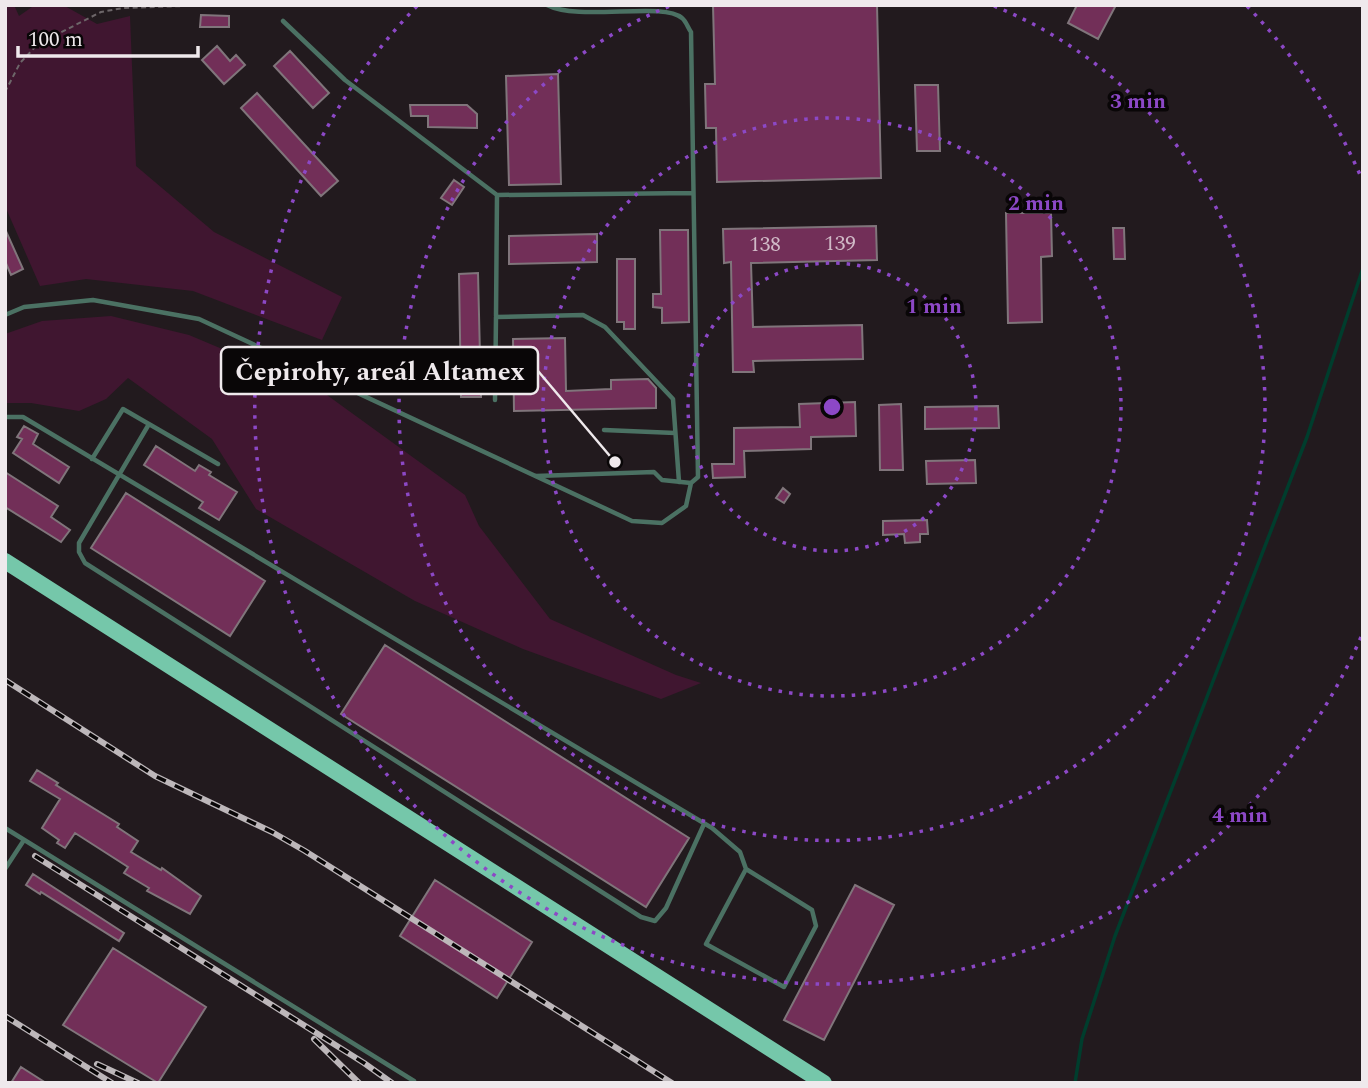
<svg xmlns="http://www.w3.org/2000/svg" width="1368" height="1088" font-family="Spectral,serif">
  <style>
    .green { fill: #401630 }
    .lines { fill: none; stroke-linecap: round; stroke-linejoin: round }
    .stream { stroke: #003d2d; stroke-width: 3.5 }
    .building { fill: #722f58; stroke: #80757b; stroke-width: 2 }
    .path { stroke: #6d6669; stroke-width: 2; stroke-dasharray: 5 3.5; stroke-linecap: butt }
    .lane { stroke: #4b7163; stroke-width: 4.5 }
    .primary { stroke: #75c7aa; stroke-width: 16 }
    .rail-casing { stroke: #bdb7ba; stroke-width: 6 }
    .rail { stroke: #090607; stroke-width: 3.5; stroke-dasharray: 10; stroke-linecap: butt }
    .ring { fill: none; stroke: #8c48c6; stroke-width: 3.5; stroke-dasharray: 3.5 7 }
    .labels { text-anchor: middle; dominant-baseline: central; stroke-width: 7; stroke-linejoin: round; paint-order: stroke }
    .number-label { font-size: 21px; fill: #d0bac7 }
    .centre { fill: #8c48c6; stroke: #090607; stroke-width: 3.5 }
    .ring-label { font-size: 21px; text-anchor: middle; font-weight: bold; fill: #8c48c6; stroke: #090607; stroke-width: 7; stroke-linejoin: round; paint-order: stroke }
    .leader { fill: none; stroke: #efe9ec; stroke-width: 2.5 }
    .callout-dot { fill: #efe9ec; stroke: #090607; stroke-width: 2.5 }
    .callout { fill: #090607; stroke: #efe9ec; stroke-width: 2.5 }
    .callout-label { font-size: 26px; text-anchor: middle; font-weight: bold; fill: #efe9ec }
  </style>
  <rect width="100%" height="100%" fill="#221a1e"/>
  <path class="green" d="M5,5H14L19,16L35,5H63L97,24L130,16L136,166L214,232L342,297L322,340L193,291L86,279L40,286L5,206Z
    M111,316L189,335L320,390L465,495L479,526L550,619L676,675L701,683L661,699L523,649L415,601L256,509L212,439L128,378L106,399L79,411L31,403H5V334L42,321Z"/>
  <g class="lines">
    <path class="stream" d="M1075,1083L1082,1039L1115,936L1307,437L1363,268"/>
  </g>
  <path class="building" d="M713,5H877L881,178L717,182L716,128H706L705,84H715Z
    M1077,5H1116L1098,39L1068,23Z
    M201,15L229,16V27H200Z
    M217,46L230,61L236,55L245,65L224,84L202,60Z
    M290,51L329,93L313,108L274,66Z
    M558,74L561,184L509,185L506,76Z
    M915,85H938L940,151H917Z
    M257,93L338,181L321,196L241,108Z
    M410,105H467L477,114V128L428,127V116H411Z
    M454,180L464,187L452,205L441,198Z
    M1006,213H1051L1052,256L1041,257L1042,322L1008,323Z
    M876,226L877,260L751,263L753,327L862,325L863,359L753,361L754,372H733L731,262L724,263L723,229Z
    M1113,228H1124L1125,259H1114Z
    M5,229L23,269L11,275L5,261Z
    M660,230H688L689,322L662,323V308L653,307V294H661Z
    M597,234V262L509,264V236Z
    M617,259H635V329H624V322H617Z
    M478,273L481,397H461L459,274Z
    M565,338L566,391L611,389V380L648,379L656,388V408L514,411L513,339Z
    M855,402L856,436L811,437V449L744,451L745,477L713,478L712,464H734V428L800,427L799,404Z
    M901,404L903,470H880L879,405Z
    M998,406L999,428L925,429V407Z
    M24,426L38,434L33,444L69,467L59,483L13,453L22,439L17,437Z
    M156,446L195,471L199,465L211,472L209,475L237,492L219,520L199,508L203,502L144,465Z
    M975,460L976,483L927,484L926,461Z
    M5,472L58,506L51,517L70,530L61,542L5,507Z
    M783,488L790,494L784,503L776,498Z
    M126,493L265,581L230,636L91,548Z
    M927,520L928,534H920V542L905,543L904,534L883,535V521Z
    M385,645L689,838L646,907L341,714Z
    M37,770L58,783L56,785L119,824L117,827L138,841L131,852L161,870L162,868L201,896L190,914L147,891L149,888L124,873L128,867L75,833L65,848L57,843L59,840L42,828L60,799L30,781Z
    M33,874L124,933L119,941L41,892L40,894L26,885Z
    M435,880L532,942L497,998L400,936Z
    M855,885L894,905L824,1040L784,1020Z
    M113,948L206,1007L158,1083L63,1025Z
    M21,1067L46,1083H11Z"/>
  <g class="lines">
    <path class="path" d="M5,92L20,63L38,44L101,12L123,8L216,5"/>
    <path class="lane" d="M547,5C579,22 663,1 682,18C686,21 688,28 691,32L698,477L691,483
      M283,21L345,80L497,195L693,193
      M5,315L24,307L93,300L199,319L632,521L662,523L686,506L691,483L662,480L654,472L536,476
      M496,316L497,195
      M495,400L496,317L583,315L605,327L673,399L679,482
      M5,417H23L712,828L740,852L746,869L812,910L816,926L784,987L706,944L746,869
      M149,424L79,543V552L85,563L641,917L655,921L666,908L704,824
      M604,430L675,433
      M92,459L123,409L218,464
      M5,828L414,1081
      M5,869L24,840"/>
    <path class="primary" d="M5,561L824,1083"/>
    <g class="rail-casing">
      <path id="rail" d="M5,680L155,776L272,832L305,851L672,1083
        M35,856L364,1063L392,1083
        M5,1016L112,1083
        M314,1039L359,1083
        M97,1064L138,1083"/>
    </g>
    <use href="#rail" class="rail"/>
  </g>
  <g class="ring">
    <circle cx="832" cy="407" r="144"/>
    <circle cx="832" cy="407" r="289"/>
    <path d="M994 6A433 433 0 1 1 670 6"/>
    <path d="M1361 637A577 577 0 1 1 417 6M1247 6A577 577 0 0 1 1361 177"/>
  </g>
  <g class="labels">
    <g class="number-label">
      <text x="840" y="244">139</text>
      <text x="765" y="245">138</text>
    </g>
  </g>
  <circle cx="832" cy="407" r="10" class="centre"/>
  <g class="ring-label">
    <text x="1138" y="108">3 min</text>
    <text x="1036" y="210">2 min</text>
    <text x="934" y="313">1 min</text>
    <text x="1240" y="822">4 min</text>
  </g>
  <path class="leader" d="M615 462L538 371"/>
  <circle class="callout-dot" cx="615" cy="462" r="7"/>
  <rect class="callout" x="221" y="347" width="317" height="47" rx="7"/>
  <g class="callout-label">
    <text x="380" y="380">Čepirohy, areál Altamex</text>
  </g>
  <rect width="1368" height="1088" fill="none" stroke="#efe9ec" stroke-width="14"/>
  <path d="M18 46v10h180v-10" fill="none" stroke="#efe9ec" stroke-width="3.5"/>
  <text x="28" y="46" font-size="21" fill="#efe9ec" stroke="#090607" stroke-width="5" paint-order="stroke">100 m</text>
</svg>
